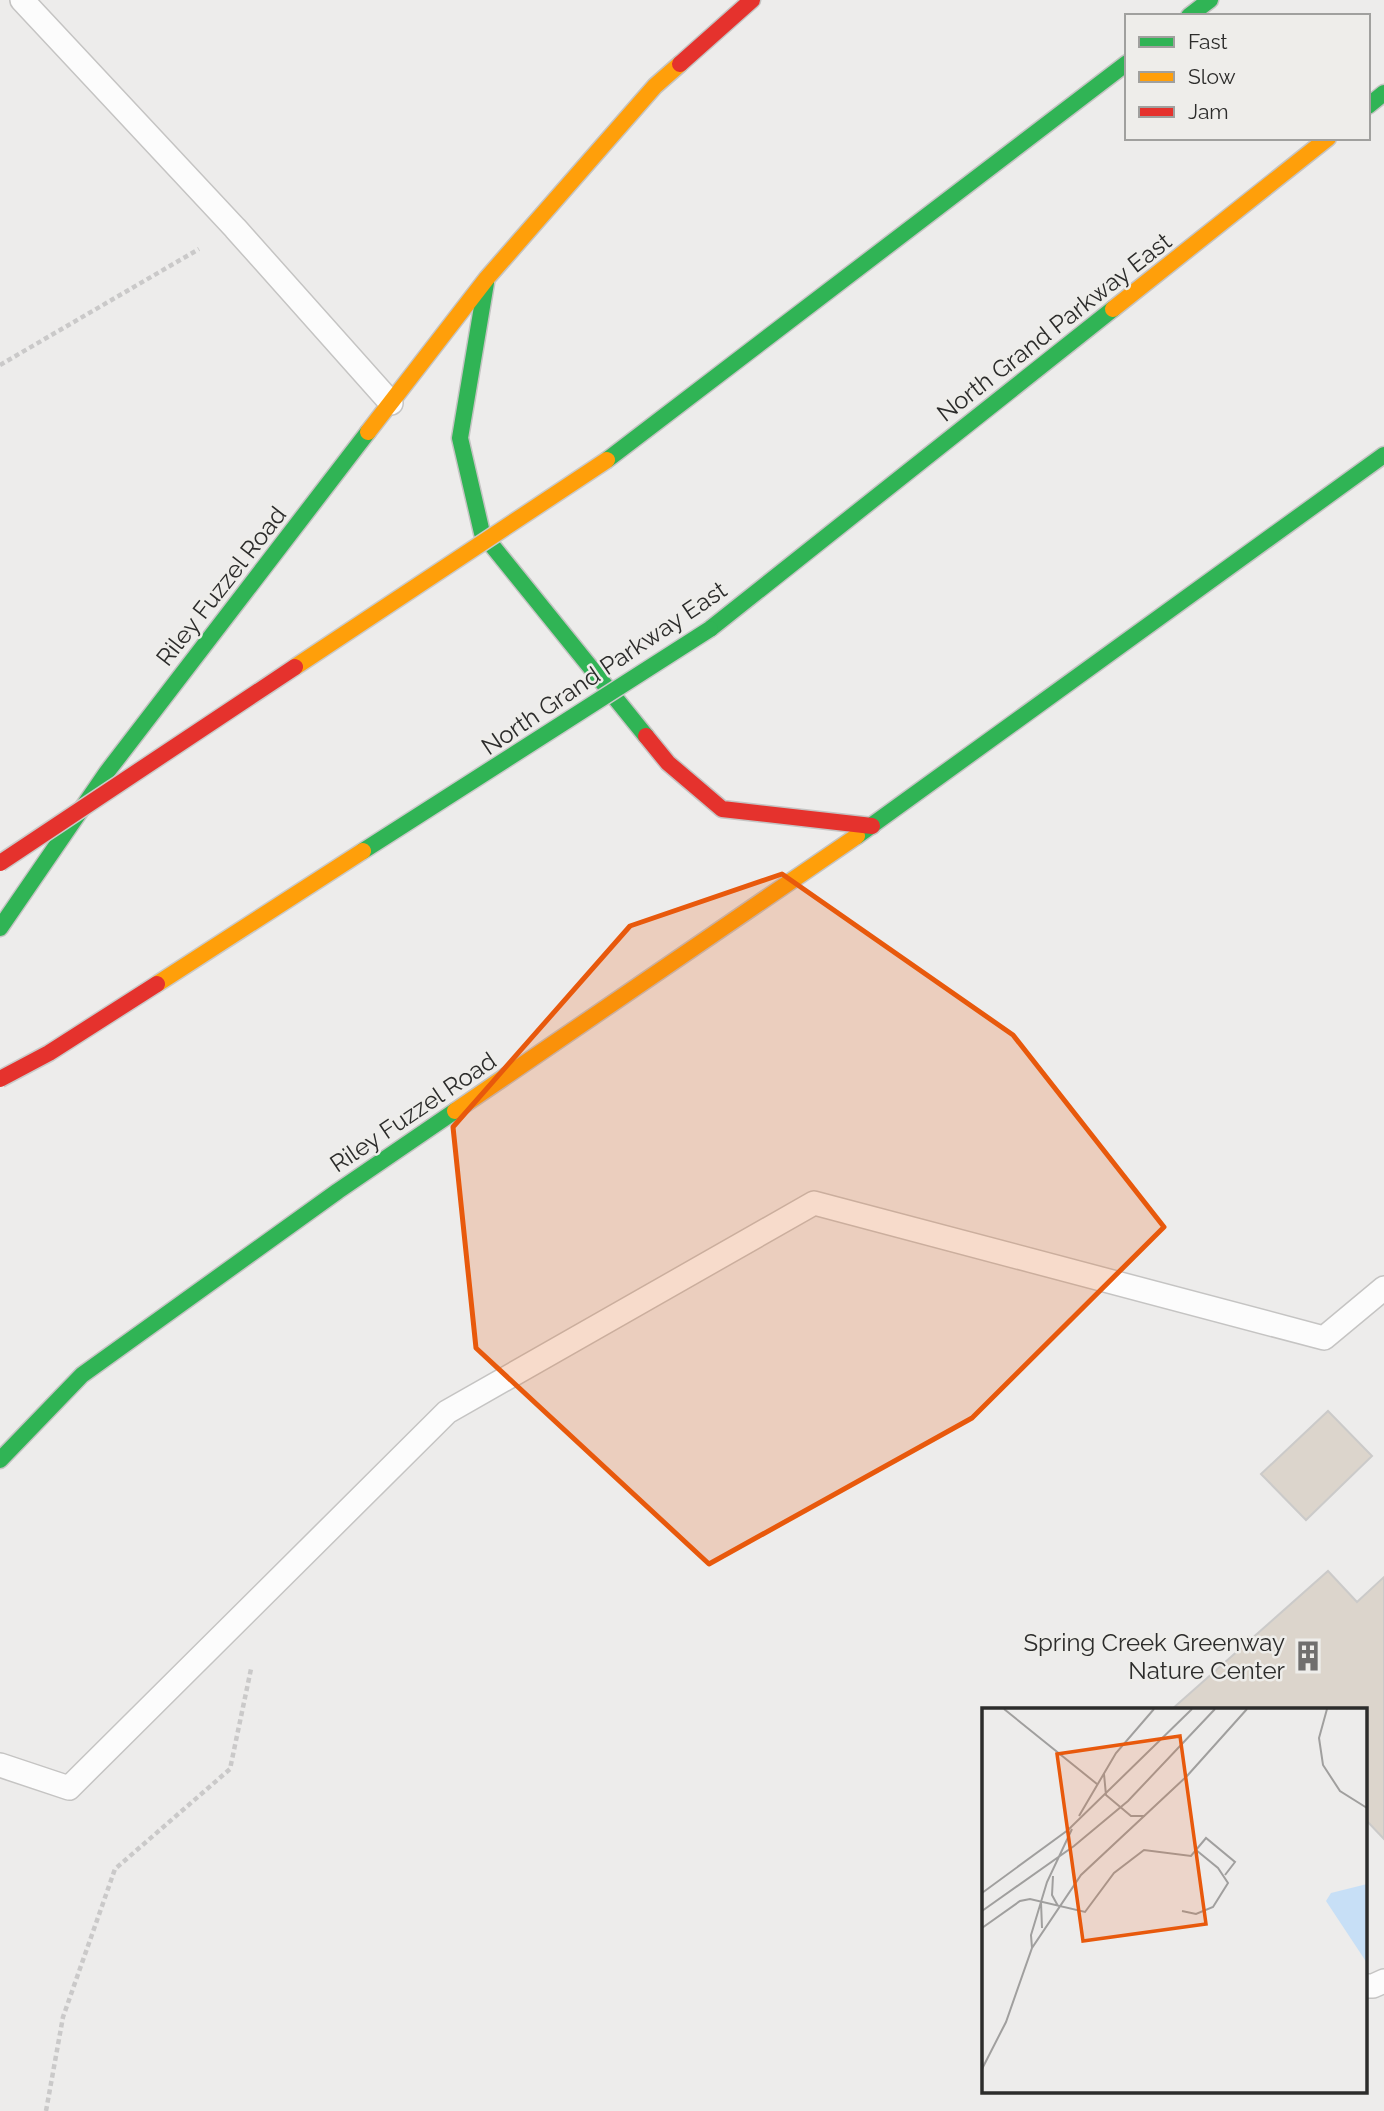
<svg xmlns="http://www.w3.org/2000/svg" width="1384" height="2111" font-family="Raleway,sans-serif">
  <style>
    .building { fill: #dcd5cc; stroke: #cbcac9; stroke-width: 2 }
    .lines { fill: none; stroke-linecap: round; stroke-linejoin: round }
    .lane-casing { stroke: #c5c4c3; stroke-width: 26 }
    .fast-casing { stroke: #c5c4c3; stroke-width: 19 }
    .slow-casing { stroke: #c5c4c3; stroke-width: 19 }
    .jam-casing { stroke: #c5c4c3; stroke-width: 19 }
    .path { stroke: #cac9c9; stroke-width: 4.5; stroke-dasharray: 5 3.5; stroke-linecap: butt }
    .lane { stroke: #fcfcfc; stroke-width: 23 }
    .fast { stroke: #30b455; stroke-width: 16 }
    .slow { stroke: #ff9f0a; stroke-width: 16 }
    .jam { stroke: #e5322d; stroke-width: 16 }
    .fast-bridge-casing { stroke: #cacac9; stroke-width: 19; stroke-linecap: butt }
    .slow-bridge-casing { stroke: #cacac9; stroke-width: 19; stroke-linecap: butt }
    .jam-bridge-casing { stroke: #cacac9; stroke-width: 19; stroke-linecap: butt }
    .fast-bridge { stroke: #30b455; stroke-width: 16 }
    .slow-bridge { stroke: #ff9f0a; stroke-width: 16 }
    .jam-bridge { stroke: #e5322d; stroke-width: 16 }
    .marked { fill: #e8590c; fill-opacity: 0.2; stroke: #e8590c; stroke-width: 5; stroke-linejoin: round }
    .labels { text-anchor: middle; dominant-baseline: central; stroke-width: 5; stroke-linejoin: round; paint-order: stroke }
    .street-label { font-size: 24px; fill: #2c2c2b; stroke: #eeedea }
    .poi-label { font-size: 24px; fill: #2c2c2b; stroke: #eeedea; text-anchor: end }
    .inset-road { fill: none; stroke: #a09f9e; stroke-width: 2 }
    .view { fill: #e8590c; fill-opacity: 0.15; stroke: #e8590c; stroke-width: 3.5 }
    .inset-edge { fill: none; stroke: #2c2c2b; stroke-width: 3.5 }
  </style>
  <rect width="100%" height="100%" fill="#edeceb"/>
  <path class="building" d="M1328,1411L1372,1456L1306,1520L1261,1474Z
    M1328,1571L1357,1602L1384,1577V1839L1365,1819V1710H1171Z"/>
  <g class="lines">
    <g class="lane-casing">
      <path id="lane" d="M22,0L235,228L391,403
        M0,1765L69,1788L447,1412L814,1203L1324,1338L1384,1288
        M1365,1986H1373L1384,1981"/>
    </g>
    <g class="fast-casing">
      <path id="fast" d="M1189,16L1210,0
        M1368,106L1384,93
        M486,283L460,438L482,533L646,736
        M607,460L1127,63
        M710,629L1113,309
        M857,836L1384,455
        M0,928L107,772L368,432
        M0,1460L82,1375L338,1191L455,1111"/>
    </g>
    <g class="slow-casing">
      <path id="slow" d="M1113,309L1328,138
        M368,432L487,278L655,86L680,64
        M455,1111L857,836"/>
    </g>
    <g class="jam-casing">
      <path id="jam" d="M680,64L752,0
        M646,736L668,763L722,809L872,826"/>
    </g>
    <path class="path" d="M0,365L199,249
      M46,2111L63,2017L115,1869L230,1769L251,1669"/>
    <use href="#lane" class="lane"/>
    <use href="#fast" class="fast"/>
    <use href="#slow" class="slow"/>
    <use href="#jam" class="jam"/>
    <g class="fast-bridge-casing">
      <path id="fast-bridge" d="M363,851L710,629"/>
    </g>
    <g class="slow-bridge-casing">
      <path id="slow-bridge" d="M295,667L607,460
        M157,984L363,851"/>
    </g>
    <g class="jam-bridge-casing">
      <path id="jam-bridge" d="M0,863L295,667
        M0,1079L49,1053L157,984"/>
    </g>
    <use href="#fast-bridge" class="fast-bridge"/>
    <use href="#slow-bridge" class="slow-bridge"/>
    <use href="#jam-bridge" class="jam-bridge"/>
  </g>
  <path class="marked" d="M782,874L1013,1035L1164,1227L972,1418L709,1564L476,1348L453,1127L630,926Z"/>
  <defs>
    <g id="building-bare" transform="scale(2.415)"><path d="M-4-6H4V6H1V3H-1V6H-4ZM-2.5-4.3h1.7v1.8h-1.7ZM.8-4.3h1.7v1.8H.8ZM-2.5-1h1.7V.8h-1.7ZM.8-1h1.7V.8H.8Z" fill="#706f6e" stroke="#eeedea" stroke-width="2.5" paint-order="stroke"/></g>
  </defs>
  <g fill-rule="evenodd">
    <use href="#building-bare" x="1308" y="1656"/>
  </g>
  <g class="labels">
    <g class="street-label">
      <text transform="translate(1054 327) rotate(-38)">North Grand Parkway East</text>
      <text transform="translate(221 586) rotate(-52)">Riley Fuzzel Road</text>
      <text transform="translate(604 668) rotate(-34)">North Grand Parkway East</text>
      <text transform="translate(413 1112) rotate(-34)">Riley Fuzzel Road</text>
    </g>
    <g class="poi-label">
      <text x="1285" y="1642">Spring Creek Greenway<tspan x="1285" dy="28">Nature Center</tspan></text>
    </g>
  </g>
  <g transform="translate(982 1708)">
    <rect width="385" height="385" fill="#edeceb"/>
    <path d="M385,176V255L344,193L349,185Z" fill="#c7dff6"/>
    <path class="inset-road" d="M22,1L115,76M345,1L337,30L341,57L358,83L385,100M122,66L124,87L149,108H163M97,108L134,45L172,1M71,168L70,187L76,198M0,185L86,122L210,1M59,194L60,220M0,203L92,138L146,93L233,1M200,203L214,206L231,199L246,175L236,160L214,142M0,220L38,193L48,191L103,204L132,165L162,142L209,148L224,130L253,154L243,167M50,240L49,227L65,174L90,121M0,361L24,314L50,240L99,167L205,68L265,1"/>
    <path class="view" d="M198,28L224,216L101,233L75,46Z"/>
    <rect width="385" height="385" class="inset-edge"/>
  </g>
  <rect x="1125" y="14" width="245" height="126" fill="#eeedea" stroke="#a0a09e" stroke-width="2"/>
  <rect x="1139" y="37" width="35" height="10" fill="#30b455" stroke="#a0a09e" stroke-width="2"/>
  <text x="1188" y="49" font-size="21" fill="#2c2c2b">Fast</text>
  <rect x="1139" y="72" width="35" height="10" fill="#ff9f0a" stroke="#a0a09e" stroke-width="2"/>
  <text x="1188" y="84" font-size="21" fill="#2c2c2b">Slow</text>
  <rect x="1139" y="107" width="35" height="10" fill="#e5322d" stroke="#a0a09e" stroke-width="2"/>
  <text x="1188" y="119" font-size="21" fill="#2c2c2b">Jam</text>
</svg>
